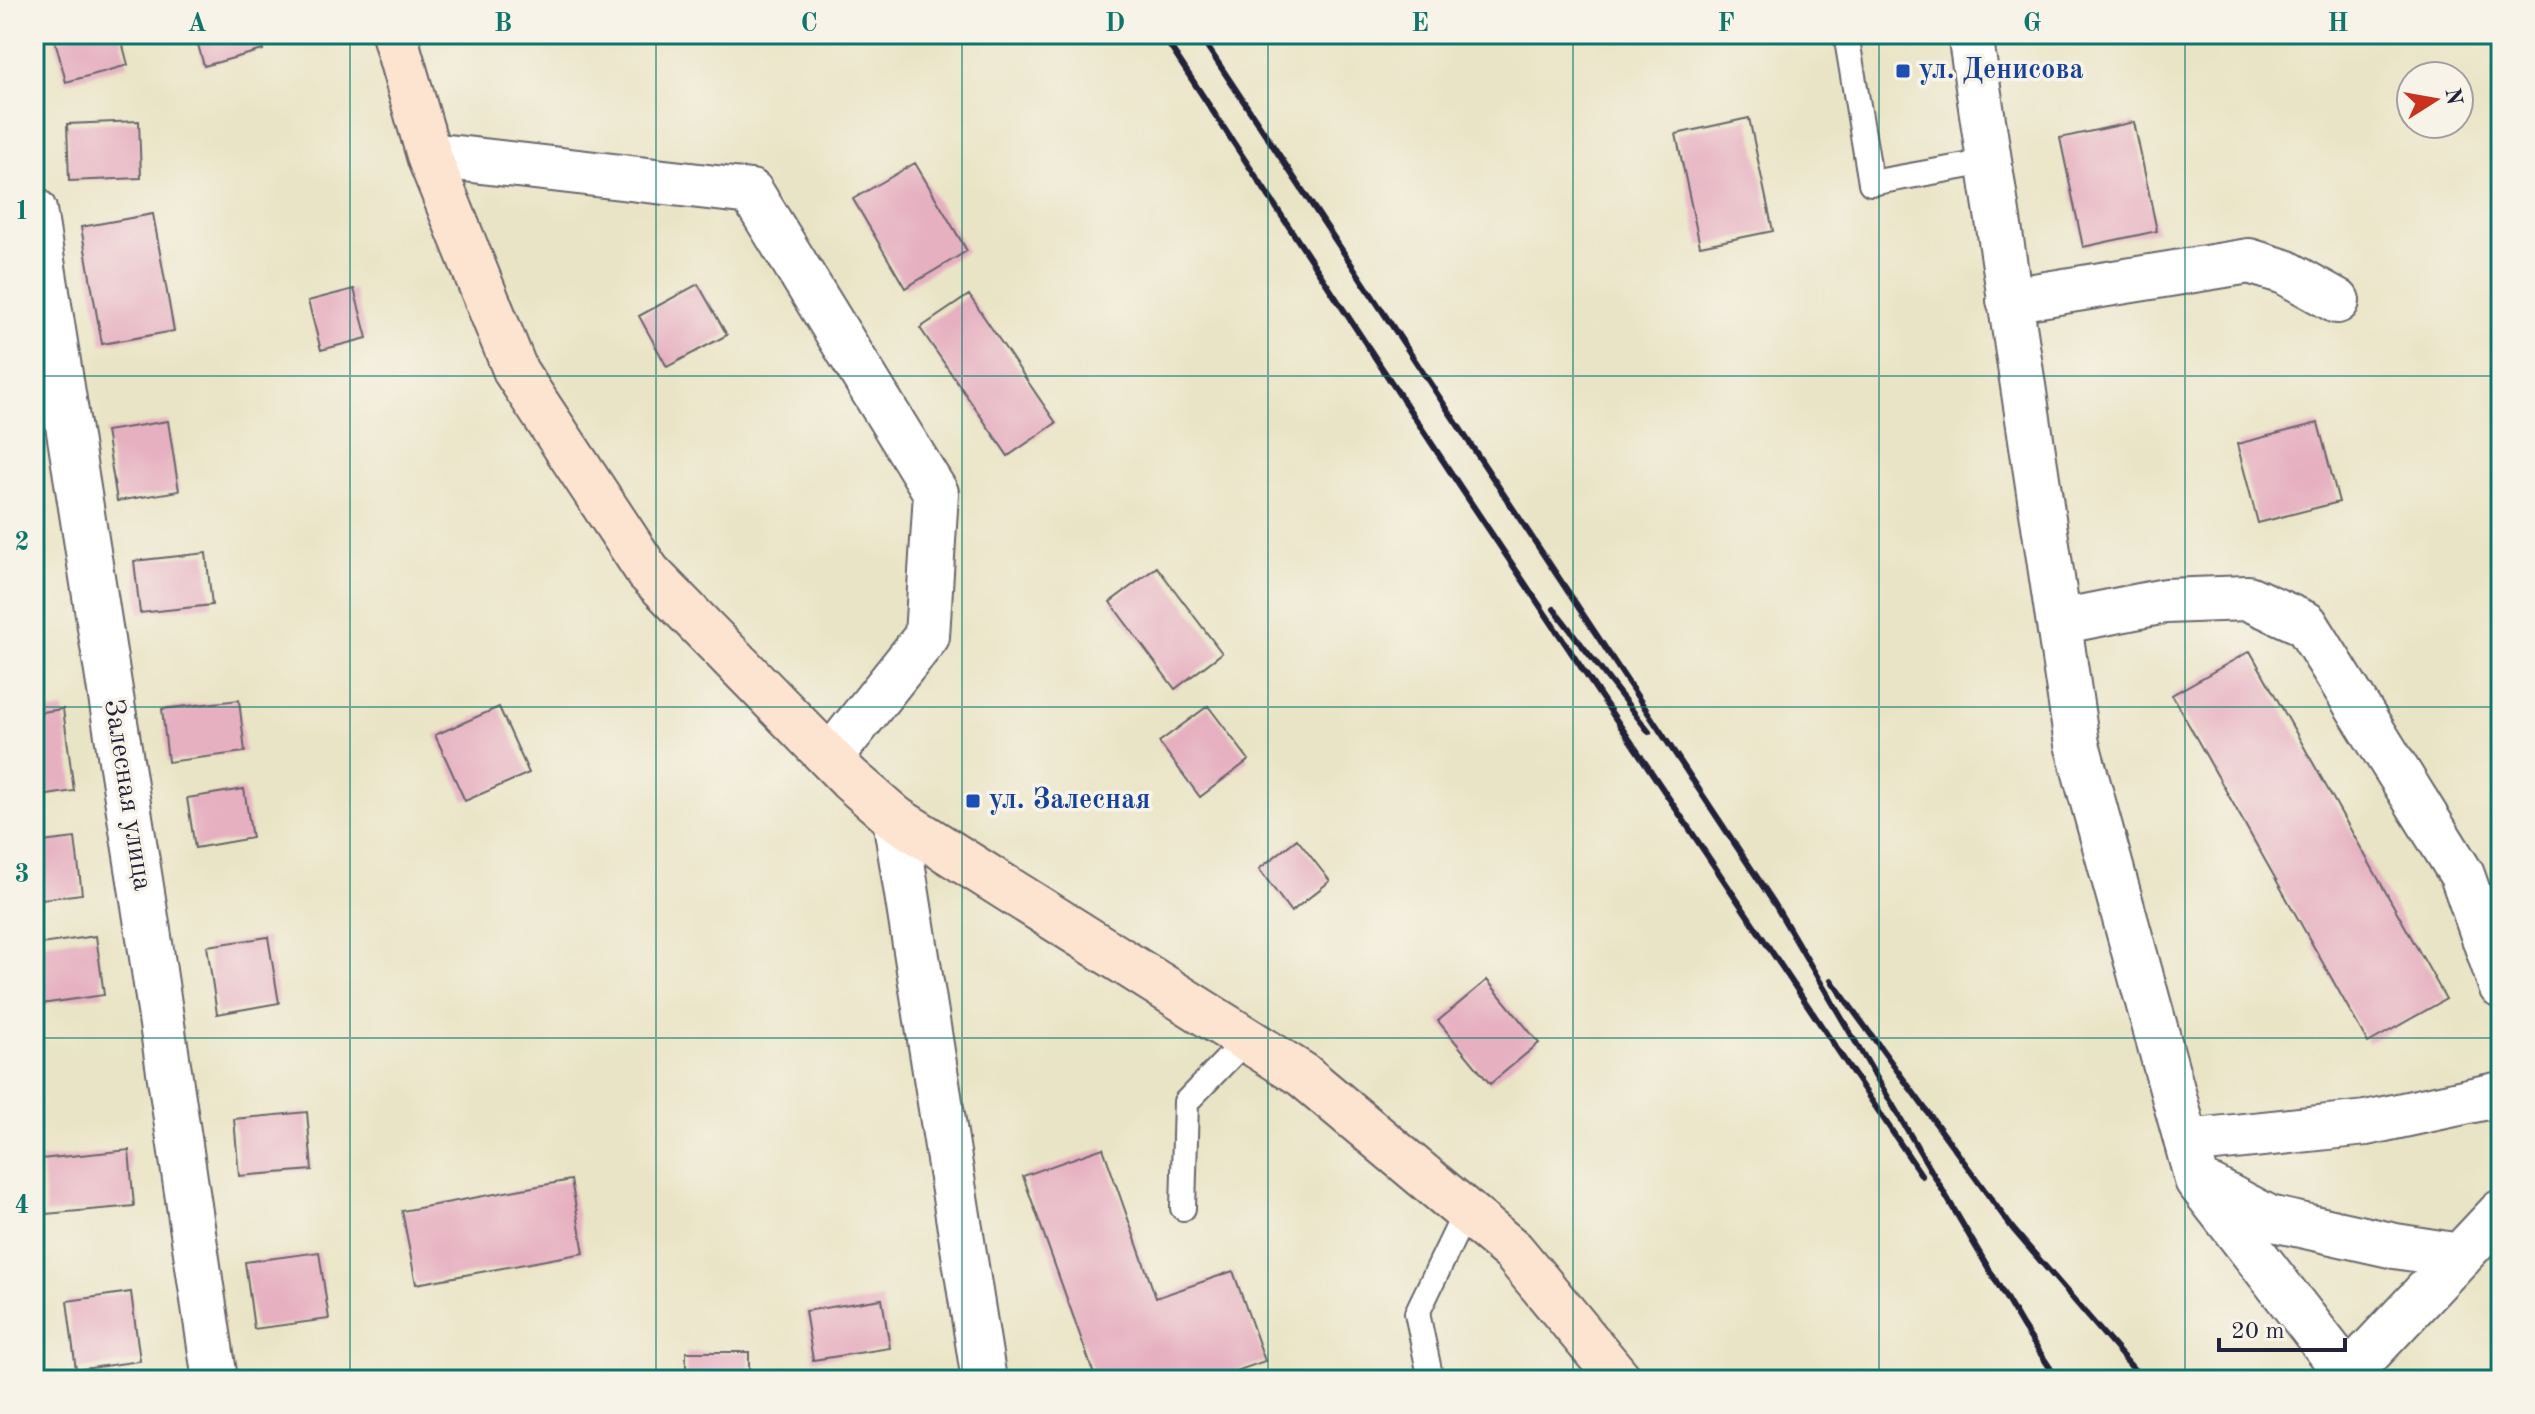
<svg xmlns="http://www.w3.org/2000/svg" width="2535" height="1414" font-family="'Old Standard TT',serif">
  <style>
    .building { fill: #e6b0c1 }
    .lines { fill: none; stroke-linecap: round; stroke-linejoin: round }
    .service-casing { stroke: #68666c; stroke-width: 28 }
    .minor-casing { stroke: #68666c; stroke-width: 48 }
    .secondary-casing { stroke: #68666c; stroke-width: 48 }
    .service { stroke: #fff; stroke-width: 24 }
    .minor { stroke: #fff; stroke-width: 44 }
    .secondary { stroke: #fde4d0; stroke-width: 44 }
    .rail { stroke: #22223b; stroke-width: 6 }
    .grid { fill: none; stroke: #0f766e; stroke-width: 2; stroke-opacity: 0.55 }
    .transit-dot { fill: #1a4fb4; stroke: #f7f3e8; stroke-width: 3 }
    .labels { text-anchor: middle; dominant-baseline: central; stroke-width: 7; stroke-linejoin: round; paint-order: stroke }
    .transit-label { font-size: 28px; font-weight: bold; fill: #164399; stroke: #f7f3e8; text-anchor: start }
    .street-label { font-size: 28px; fill: #22223b; stroke: #f7f3e8 }
    .neatline { fill: none; stroke: #0f766e; stroke-width: 3 }
    .grid-label { font-size: 26px; text-anchor: middle; font-weight: bold; fill: #0f766e }
  </style>
  <rect width="100%" height="100%" fill="#f7f3e8"/>
  <filter id="ink" filterUnits="userSpaceOnUse"><feTurbulence type="fractalNoise" baseFrequency=".0125" numOctaves="2"/><feDisplacementMap in="SourceGraphic" scale="16" xChannelSelector="R" yChannelSelector="G"/><feConvolveMatrix kernelMatrix="1 2 1 2 8 2 1 2 1" color-interpolation-filters="sRGB"/></filter>
  <filter id="wash" filterUnits="userSpaceOnUse"><feTurbulence type="fractalNoise" baseFrequency=".006" numOctaves="4" result="noise"/><feDisplacementMap in="SourceGraphic" scale="32" xChannelSelector="R" yChannelSelector="G"/><feGaussianBlur stdDeviation="1.8" result="paint"/><feColorMatrix in="noise" values="0 0 0 0 0 0 0 0 0 0 0 0 0 0 0 0 0 1.4 0 .05"/><feComposite in="paint" operator="in"/></filter>
  <g filter="url(#wash)">
    <rect width="100%" height="100%" fill="#eae4c6"/>
    <g id="blocks">
      <path class="building" d="M79,34H120L128,65L66,82L55,40Z
        M195,34H259L263,50L204,66Z
        M1749,118L1773,231L1700,246L1676,134Z
        M139,121L141,178L69,181L67,124Z
        M2134,122L2157,231L2083,247L2060,138Z
        M915,163L967,251L905,288L853,199Z
        M153,214L174,331L102,344L81,227Z
        M698,284L727,335L667,367L639,316Z
        M354,289L367,338L321,350L308,301Z
        M969,295L1056,423L1008,456L920,328Z
        M168,421L179,491L117,501L106,431Z
        M2318,423L2339,502L2258,523L2237,444Z
        M206,553L212,605L140,613L134,561Z
        M34,564L40,602L34,603Z
        M1157,567L1222,653L1175,689L1110,602Z
        M2250,651L2446,999L2368,1043L2172,695Z
        M239,700L245,752L168,762L162,709Z
        M1208,706L1249,760L1200,797L1159,742Z
        M499,707L529,773L465,801L435,735Z
        M63,709L74,791L34,797V713Z
        M244,789L252,838L195,848L187,798Z
        M75,838L82,894L34,900V843Z
        M1297,839L1330,881L1291,912L1259,869Z
        M96,936L104,995L34,1005V945Z
        M268,937L279,1003L217,1014L207,946Z
        M1487,980L1539,1043L1490,1084L1438,1021Z
        M307,1112L312,1170L239,1176L234,1119Z
        M1103,1148L1156,1298L1233,1271L1265,1361L1211,1380H1096L1023,1176Z
        M129,1150L134,1206L46,1214L41,1159Z
        M571,1180L584,1253L416,1284L402,1211Z
        M319,1252L329,1319L254,1329L245,1262Z
        M131,1292L140,1361L76,1370L67,1301Z
        M882,1299L890,1348L813,1360L805,1311Z
        M686,1352H749V1380H686Z"/>
    </g>
  </g>
  <g filter="url(#ink)">
    <use href="#blocks" fill-opacity="0" stroke="#68666c" stroke-width="2"/>
    <g class="lines">
      <g class="service-casing">
        <path id="service" d="M1846,34L1871,183L1988,162
          M1183,1208L1186,1102L1246,1040
          M1431,1380L1417,1313L1466,1211"/>
      </g>
      <g class="minor-casing">
        <path id="minor" d="M1970,34L2077,744L2197,1180L2352,1380
          M430,155L751,192L936,493L927,636L830,758
          M34,210L149,937L215,1380
          M2009,300L2249,261L2285,272L2337,301
          M2059,622L2165,601L2248,598L2306,624L2462,875L2501,986
          M895,818L984,1380
          M2187,1142L2366,1123L2501,1094
          M2210,1187L2269,1218L2395,1246L2460,1256
          M2348,1375L2501,1212"/>
      </g>
      <g class="secondary-casing">
        <path id="secondary" d="M394,34L430,159L516,372L648,572L850,779L895,818L1303,1075L1513,1251L1620,1380"/>
      </g>
      <use href="#service" class="service"/>
      <use href="#minor" class="minor"/>
      <use href="#secondary" class="secondary"/>
      <path class="rail" d="M1162,34L1461,488L1922,1176
        M1199,34L1774,903L2023,1327L2058,1380
        M1554,609L1649,732
        M1831,980L2013,1229L2143,1380"/>
    </g>
  </g>
  <path class="grid" d="M350,34V1380M656,34V1380M962,34V1380M1268,34V1380M1573,34V1380M1879,34V1380M2185,34V1380M34,376H2501M34,707H2501M34,1038H2501"/>
  <g class="transit-dot">
    <rect x="1895" y="63" width="16" height="16" rx="4"/>
    <rect x="965" y="793" width="16" height="16" rx="4"/>
  </g>
  <g class="labels">
    <g class="transit-label">
      <text x="1919" y="71">ул. Денисова</text>
      <text x="989" y="801">ул. Залесная</text>
    </g>
    <g class="street-label">
      <text transform="translate(127 795) rotate(81)">Залесная улица</text>
    </g>
  </g>
  <rect width="2535" height="1414" fill="none" stroke="#f7f3e8" stroke-width="88"/>
  <g transform="translate(2435 100) rotate(79)"><circle r="38" fill="#f7f3e8" stroke="#a29fa3" stroke-width="2"/>
  <path d="M0-6L14 30L0 20L-14 30Z" fill="#c8321e"/>
  <text y="-12" font-size="22" font-weight="bold" text-anchor="middle" fill="#22223b">N</text>
  </g>
  <path d="M2219 1338v12h126v-12" fill="none" stroke="#22223b" stroke-width="4"/>
  <text x="2231" y="1338" font-size="24" fill="#22223b" stroke="#f7f3e8" stroke-width="6" paint-order="stroke">20 m</text>
  <rect x="44" y="44" width="2447" height="1326" class="neatline"/>
  <g class="grid-label">
    <text x="197" y="31">A</text>
    <text x="503" y="31">B</text>
    <text x="809" y="31">C</text>
    <text x="1115" y="31">D</text>
    <text x="1420" y="31">E</text>
    <text x="1726" y="31">F</text>
    <text x="2032" y="31">G</text>
    <text x="2338" y="31">H</text>
    <text x="22" y="219">1</text>
    <text x="22" y="550">2</text>
    <text x="22" y="882">3</text>
    <text x="22" y="1213">4</text>
  </g>
</svg>
